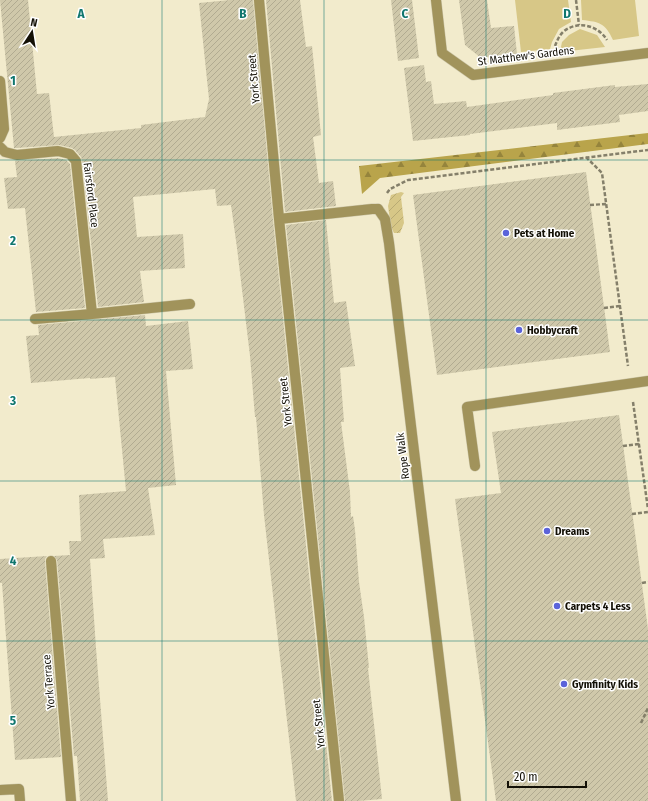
<svg xmlns="http://www.w3.org/2000/svg" width="648" height="801" font-family="'Fira Sans Condensed',sans-serif">
  <style>
    .green { fill: #d7c787 }
    .forest { fill: url(#forest-firs) }
    .garden { fill: url(#garden-furrows) }
    .building { fill: url(#building-hatch) }
    .lines { fill: none; stroke-linecap: round; stroke-linejoin: round }
    .service-casing { stroke: #cec8ac; stroke-width: 11 }
    .minor-casing { stroke: #cec8ac; stroke-width: 11 }
    .path { stroke: #847f6a; stroke-width: 2.5; stroke-dasharray: 4 2; stroke-linecap: butt }
    .service { stroke: #a1935b; stroke-width: 10 }
    .minor { stroke: #a1935b; stroke-width: 10 }
    .grid { fill: none; stroke: #0f766e; stroke-width: 1; stroke-opacity: 0.55 }
    .poi-dot { fill: #5b63da; stroke: #fff; stroke-width: 1.5 }
    .labels { text-anchor: middle; dominant-baseline: central; stroke-width: 3; stroke-linejoin: round; paint-order: stroke }
    .street-label { font-size: 11px; fill: #131006; stroke: #fff }
    .poi-label { font-size: 11px; font-weight: bold; fill: #131006; stroke: #fff; text-anchor: start }
    .grid-label { font-size: 13px; text-anchor: middle; font-weight: bold; fill: #0f766e; stroke: #fff; stroke-width: 3; stroke-linejoin: round; paint-order: stroke }
  </style>
  <defs>
    <pattern id="forest-firs" width="22" height="20" patternUnits="userSpaceOnUse"><rect width="22" height="20" fill="#b9a44b"/><path d="M5 1l3.5 6h-7zM16 11l3.5 6h-7z" fill="#95843c"/></pattern>
    <pattern id="garden-furrows" width="10" height="10" patternUnits="userSpaceOnUse"><rect width="10" height="10" fill="#d7c787"/><path d="M-1 1l2-2M0 10L10 0M9 11l2-2" fill="none" stroke="#b8aa73"/></pattern>
    <pattern id="building-hatch" width="6" height="6" patternUnits="userSpaceOnUse"><rect width="6" height="6" fill="#cfc8aa"/><path d="M-1 1l2-2M0 6l6-6M5 7l2-2" fill="none" stroke="#b1ab91"/></pattern>
  </defs>
  <rect width="100%" height="100%" fill="#f2ebcc"/>
  <path class="green" d="M515,0H568L571,22L559,29L552,42L550,49L521,52Z
    M581,0H635L639,36L613,40C605,23 600,22 582,20Z
    M580,29L597,35L605,47L560,52L562,42L569,35Z"/>
  <path class="forest" d="M648,133V144L380,178L362,194L359,166Z"/>
  <path class="garden" d="M401,192L404,193L401,197L404,223L400,233H394L391,227L388,206L391,195Z"/>
  <path class="building" d="M0,0H28L37,94L49,93L54,137L141,128V125L205,117L209,99L199,3L230,0H253L273,220L332,801H296L264,515L256,417H255L250,356L237,248L231,205L217,206L215,189L133,197L137,237L183,234L185,268L140,271L144,302L98,307L82,160L81,157L75,150L72,148L59,145L17,148H14Z
    M266,0H300L306,47L312,46L321,135L313,137L319,183L333,181L336,206L285,212Z
    M391,0H412L419,58L398,61Z
    M459,0H487L491,28L514,26L517,54L481,58L465,45Z
    M424,65L426,82L431,81L434,104L466,101L467,107L553,95V93L615,85V87L648,84V111L619,115L620,122L557,130V123L470,134V135L413,141L404,68Z
    M58,158L66,160L70,164L85,308L36,312L25,208L8,209L4,178L17,177L15,161Z
    M586,172L610,352L437,375L413,195Z
    M326,220L334,303L346,301L355,366L340,368L344,422H341L350,492L351,517L353,516L355,530L359,582L364,617L369,668H368L382,799L359,801H345L286,225Z
    M145,315L146,326L188,321L193,369L166,371L176,485L148,488L155,535L103,539L105,558L90,559L96,648L108,801H80L77,756H74L57,560L54,556L70,555L69,541H81L79,495L126,491L115,377L90,379V378L31,383L26,336L39,335L38,325Z
    M619,415L648,629V801H496L455,499L501,493L492,432Z
    M47,556L45,559V562L61,757L15,760L2,583H0V559Z"/>
  <g class="lines">
    <g class="service-casing">
      <path id="service" d="M378,209L385,219L389,243L456,801
        M475,466L467,407L648,381
        M0,790L19,789L20,801"/>
    </g>
    <g class="minor-casing">
      <path id="minor" d="M259,0L279,219L339,801
        M436,0L442,53L473,75L648,53
        M0,81L4,129L0,138
        M0,147L5,152L17,155L58,151L70,154L76,161L92,314L190,304
        M279,219L372,209H378
        M35,319L92,314
        M51,561L71,801"/>
    </g>
    <path class="path" d="M576,0L579,25
      M555,46C557,41 559,36 563,32C577,20 598,25 607,40
      M586,157L602,173L628,366
      M387,193L390,189L408,180L648,150
      M590,205L606,204
      M604,308L620,306
      M633,402L648,509
      M623,446L639,444
      M632,514L648,512
      M642,583L648,582
      M641,723L648,708"/>
    <use href="#service" class="service"/>
    <use href="#minor" class="minor"/>
  </g>
  <path class="grid" d="M162,0V801M324,0V801M486,0V801M0,160H648M0,320H648M0,481H648M0,641H648"/>
  <g class="poi-dot">
    <circle cx="506" cy="233" r="4"/>
    <circle cx="519" cy="330" r="4"/>
    <circle cx="547" cy="531" r="4"/>
    <circle cx="557" cy="606" r="4"/>
    <circle cx="564" cy="684" r="4"/>
  </g>
  <g class="labels">
    <g class="street-label">
      <text transform="translate(526 56) rotate(-7)">St Matthew's Gardens</text>
      <text transform="translate(254 79) rotate(-95)">York Street</text>
      <text transform="translate(91 195) rotate(83)">Fairsford Place</text>
      <text transform="translate(286 402) rotate(-96)">York Street</text>
      <text transform="translate(403 456) rotate(-97)">Rope Walk</text>
      <text transform="translate(49 682) rotate(-95)">York Terrace</text>
      <text transform="translate(319 724) rotate(-96)">York Street</text>
    </g>
    <g class="poi-label">
      <text x="514" y="233">Pets at Home</text>
      <text x="527" y="330">Hobbycraft</text>
      <text x="555" y="531">Dreams</text>
      <text x="565" y="606">Carpets 4 Less</text>
      <text x="572" y="684">Gymfinity Kids</text>
    </g>
  </g>
  <g class="grid-label">
    <text x="81" y="18">A</text>
    <text x="243" y="18">B</text>
    <text x="405" y="18">C</text>
    <text x="567" y="18">D</text>
    <text x="13" y="85">1</text>
    <text x="13" y="245">2</text>
    <text x="13" y="405">3</text>
    <text x="13" y="565">4</text>
    <text x="13" y="725">5</text>
  </g>
  <g transform="translate(32 32) rotate(12)" stroke="#ffffff" stroke-width="3" paint-order="stroke">
  <path d="M0-3L7 15L0 10L-7 15Z" fill="#131006"/>
  <text y="-6" font-size="11" font-weight="bold" text-anchor="middle" fill="#131006">N</text>
  </g>
  <path d="M508 781v6h78v-6" fill="none" stroke="#131006" stroke-width="2"/>
  <text x="514" y="781" font-size="12" fill="#131006" stroke="#ffffff" stroke-width="3" paint-order="stroke">20 m</text>
</svg>
